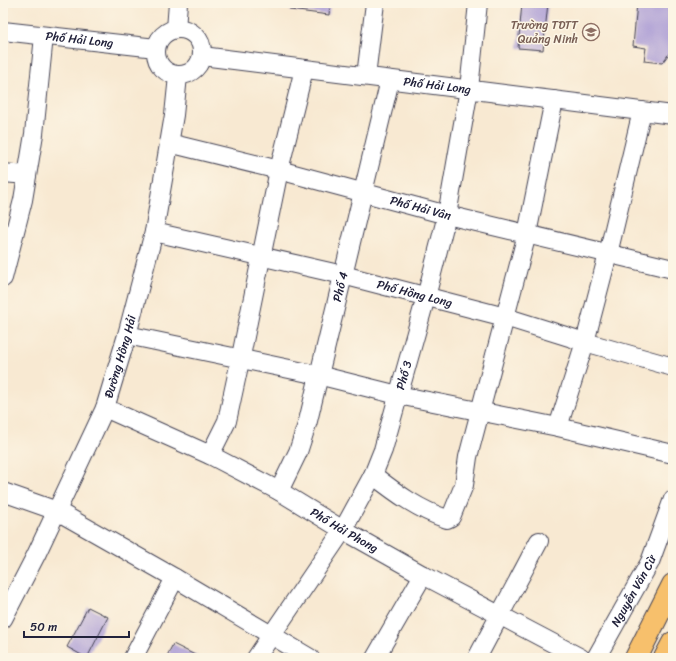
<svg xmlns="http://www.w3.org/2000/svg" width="676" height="661" font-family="Sriracha,sans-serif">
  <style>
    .building { fill: #ac9dd5 }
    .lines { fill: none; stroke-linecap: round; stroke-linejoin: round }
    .minor-casing { stroke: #424052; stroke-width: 20 }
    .major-casing { stroke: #424052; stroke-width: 24 }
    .minor { stroke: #fff; stroke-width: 18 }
    .major { stroke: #f7c06c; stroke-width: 22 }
    .labels { text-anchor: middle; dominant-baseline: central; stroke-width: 3; stroke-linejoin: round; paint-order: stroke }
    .education-label { font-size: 12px; fill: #785e54; stroke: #fcf5e5; text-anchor: end }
    .street-label { font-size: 12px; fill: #22223b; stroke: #fcf5e5 }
  </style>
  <rect width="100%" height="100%" fill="#fcf5e5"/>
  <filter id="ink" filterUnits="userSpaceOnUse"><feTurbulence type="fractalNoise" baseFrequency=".025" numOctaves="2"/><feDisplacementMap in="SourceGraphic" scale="8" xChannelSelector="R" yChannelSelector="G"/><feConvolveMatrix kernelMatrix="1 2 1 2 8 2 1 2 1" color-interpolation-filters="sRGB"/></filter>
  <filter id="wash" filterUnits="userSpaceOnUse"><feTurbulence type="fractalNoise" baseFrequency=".012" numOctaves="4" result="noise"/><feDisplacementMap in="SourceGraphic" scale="16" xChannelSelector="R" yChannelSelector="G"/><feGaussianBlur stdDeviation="0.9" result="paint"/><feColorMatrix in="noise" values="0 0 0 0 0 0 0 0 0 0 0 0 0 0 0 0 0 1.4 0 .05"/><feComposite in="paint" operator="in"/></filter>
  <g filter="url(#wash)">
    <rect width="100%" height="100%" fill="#f8e9d2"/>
    <g id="blocks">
      <path class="building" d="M291,3H330L329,15L290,10Z
        M522,3H548L543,50L518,48Z
        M637,3H673V46L671,51L662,63L644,61L646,48L633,46Z
        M88,607L108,617L87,658L67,647Z
        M173,644L201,658H166Z"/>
    </g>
  </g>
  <g filter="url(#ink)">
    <use href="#blocks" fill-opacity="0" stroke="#424052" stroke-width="1"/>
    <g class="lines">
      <g class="minor-casing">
        <g id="minor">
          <circle cx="179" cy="52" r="23"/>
          <path d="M176,29L178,3"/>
          <path id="s1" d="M3,31L156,48"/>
          <path id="s2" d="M202,56L673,115"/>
          <path d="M366,76L375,3"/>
          <path id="s3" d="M169,143L279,170L447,215L673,269"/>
          <path d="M3,173L27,175"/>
          <path id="s4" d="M154,232L343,275L505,317L585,342L673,367"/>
          <path d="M3,278L23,200L34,134L44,36"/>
          <path d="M127,335L318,375L398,395L558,427L673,454"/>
          <path id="s5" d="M105,408L210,455L279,491L343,530L423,575L581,658"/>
          <path d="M558,427L585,342L608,254L642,111"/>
          <path d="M210,455L227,421L240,361L279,170L304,69"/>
          <path d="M373,475C396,493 419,510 447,519L451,517L464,485L468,457L527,234L554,100"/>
          <path id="s6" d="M279,491L298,452L308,421L390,80"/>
          <path d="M3,492L57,511L175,578L310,658"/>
          <path id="s7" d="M3,619L36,555L105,408L127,335L154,232L174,115L178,76"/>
          <path d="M133,658L175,578"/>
          <path id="s8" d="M256,658L343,530L373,475L383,450L426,297L447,215L469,89L478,3"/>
          <path d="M375,658L423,575"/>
          <path d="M477,658L539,541"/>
          <path id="s9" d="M596,658L650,562L673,499"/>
        </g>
      </g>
      <g class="major-casing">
        <path id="major" d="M636,658L673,585
          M665,658L673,643"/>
      </g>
      <use href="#minor" class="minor"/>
      <use href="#major" class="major"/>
    </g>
  </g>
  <defs>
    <g id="university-ring" transform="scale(0.9)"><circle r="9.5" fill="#fcf5e5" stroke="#8d6e63" stroke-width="1.5"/><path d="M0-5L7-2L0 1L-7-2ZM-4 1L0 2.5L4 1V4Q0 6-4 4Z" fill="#8d6e63"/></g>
  </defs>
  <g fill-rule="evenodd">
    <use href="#university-ring" x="591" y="32"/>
  </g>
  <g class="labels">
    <g class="education-label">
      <text x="578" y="25">Trường TDTT<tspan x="578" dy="14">Quảng Ninh</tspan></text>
    </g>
    <g class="street-label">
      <text stroke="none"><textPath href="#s1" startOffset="77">Phố Hải Long</textPath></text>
      <text stroke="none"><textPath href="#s2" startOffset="237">Phố Hải Long</textPath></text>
      <text stroke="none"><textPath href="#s3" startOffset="260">Phố Hải Vân</textPath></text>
      <text stroke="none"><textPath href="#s6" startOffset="214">Phố 4</textPath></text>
      <text stroke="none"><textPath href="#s4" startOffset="268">Phố Hồng Long</textPath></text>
      <text stroke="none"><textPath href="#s7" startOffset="288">Đường Hồng Hải</textPath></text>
      <text stroke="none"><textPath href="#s8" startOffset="322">Phố 3</textPath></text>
      <text stroke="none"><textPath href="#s5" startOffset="269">Phố Hải Phong</textPath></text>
      <text stroke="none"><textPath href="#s9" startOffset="77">Nguyễn Văn Cừ</textPath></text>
    </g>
  </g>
  <rect width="676" height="661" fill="none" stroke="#fcf5e5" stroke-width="16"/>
  <path d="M24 631v6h105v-6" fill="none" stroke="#22223b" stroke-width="2"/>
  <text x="30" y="631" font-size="12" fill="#22223b" stroke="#fcf5e5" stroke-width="3" paint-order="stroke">50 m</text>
</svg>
